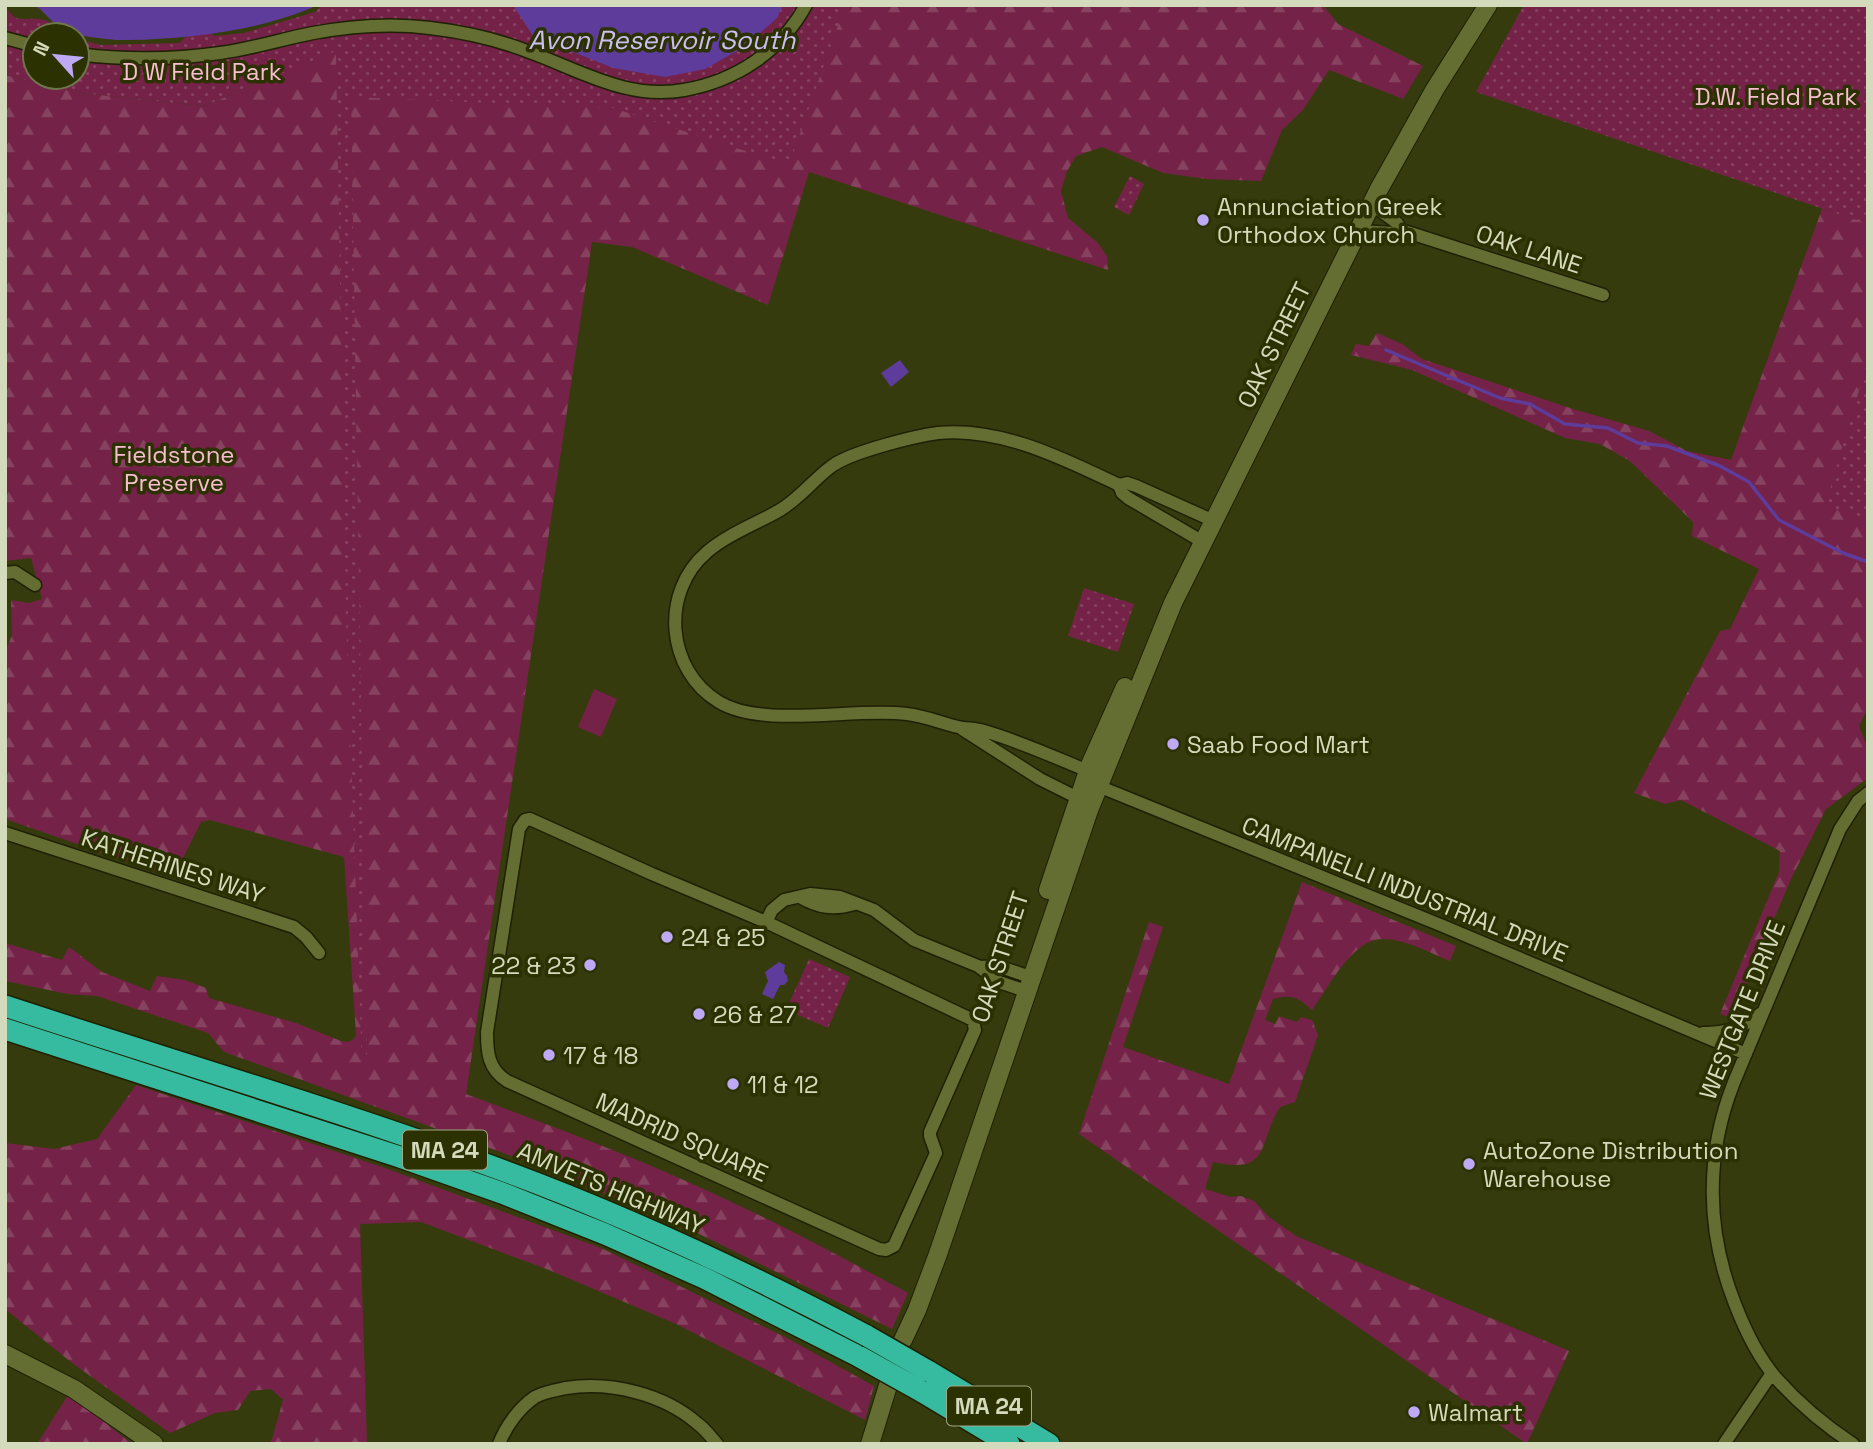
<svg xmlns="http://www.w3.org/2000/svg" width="1873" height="1449" font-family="'Space Grotesk',sans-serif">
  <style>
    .grass { fill: #742247 }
    .forest { fill: url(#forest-firs) }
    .park { fill: url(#park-dots) }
    .water { fill: #5e3c9c }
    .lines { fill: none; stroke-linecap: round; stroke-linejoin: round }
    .stream { stroke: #5e3c9c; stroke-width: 3.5 }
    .street-casing { stroke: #1e2103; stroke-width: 15 }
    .secondary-casing { stroke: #1e2103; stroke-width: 20 }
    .highway-casing { stroke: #1e2103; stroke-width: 24 }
    .street { stroke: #646d32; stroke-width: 12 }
    .secondary { stroke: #646d32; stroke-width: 18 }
    .highway { stroke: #36bba0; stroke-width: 21 }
    .highway-bridge-casing { stroke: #1e2103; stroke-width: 24; stroke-linecap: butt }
    .highway-bridge { stroke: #36bba0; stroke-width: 21 }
    .poi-dot { fill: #bda9f5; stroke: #2c3102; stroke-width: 2.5 }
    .labels { text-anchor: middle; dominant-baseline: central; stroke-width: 7; stroke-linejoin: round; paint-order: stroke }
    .shield { fill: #2c3102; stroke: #a2a784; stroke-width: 2 }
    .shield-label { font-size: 23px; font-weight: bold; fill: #d4dabc }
    .park-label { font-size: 24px; fill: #f7bdd1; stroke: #2c3102 }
    .poi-label { font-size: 24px; fill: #d4dabc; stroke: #2c3102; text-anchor: start }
    .street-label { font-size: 24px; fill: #d4dabc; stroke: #2c3102 }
    .water-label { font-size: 26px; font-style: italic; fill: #cbbef2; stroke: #2c3102 }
  </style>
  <defs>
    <pattern id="forest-firs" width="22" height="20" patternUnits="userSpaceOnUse" patternTransform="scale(1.75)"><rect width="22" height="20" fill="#742247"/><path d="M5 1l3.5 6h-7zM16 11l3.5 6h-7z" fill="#874260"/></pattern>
    <pattern id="park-dots" width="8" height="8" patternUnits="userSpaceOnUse" patternTransform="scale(1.75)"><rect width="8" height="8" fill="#742247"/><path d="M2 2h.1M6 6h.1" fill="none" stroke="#874260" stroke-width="1.8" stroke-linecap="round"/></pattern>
  </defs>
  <rect width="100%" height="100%" fill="#363b0d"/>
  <path class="grass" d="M594,689L617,699L601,737L578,727Z"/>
  <path class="forest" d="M818,5H1323L1338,24L1423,66L1403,99L1329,70L1303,110L1282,130L1261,181L1207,179L1163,173L1102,147L1076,156L1067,171L1061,191L1068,218L1097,242L1107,256L1108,270L809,172L768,305L632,247L592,242L466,1094C552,1126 639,1158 723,1198C786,1227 847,1260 908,1293L892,1329L679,1224L517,1158L224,1052L208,1033L97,996L68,994L5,981V943L62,960L69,947L102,972L150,991L157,976L185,980L206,988L209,998L296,1023L341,1041L348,1042L354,1039L356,1034L344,857L210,820L201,822L175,874L167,875L5,819V653L12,635L11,600L29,603L42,599L31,558L5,561V75L82,93L204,106L336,50Z
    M1822,209L1868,221V707L1859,726L1868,750V778L1826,809L1791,879L1732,1018L1720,1014L1779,872L1780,851L1681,800L1665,804L1634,793L1720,631L1730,629L1759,569L1692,536L1693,522L1630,461L1600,444L1565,438L1412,370L1351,355L1356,344L1369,346L1377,333L1402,344L1422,359L1573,409L1649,431L1687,451L1731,460Z
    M1302,882L1456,946L1450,961C1430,953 1405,939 1383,939C1352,939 1329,987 1312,1010C1297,997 1293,994 1273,999L1265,1020L1275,1024L1279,1016L1297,1022L1301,1017L1312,1020L1318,1035L1295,1102L1280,1107C1257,1143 1272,1175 1213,1162L1205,1189L1231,1197L1241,1196L1254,1201L1269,1217L1296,1236L1569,1351L1527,1444L1079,1134L1149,922L1163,927L1123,1047L1229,1084Z
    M136,1085L385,1168L601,1248L785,1337L874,1386L865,1420L676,1324L549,1270L421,1222L360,1224L367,1444H269L272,1439L283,1400L271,1389L250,1391L238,1410L215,1413L170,1433L72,1363L5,1309V1143L54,1149L97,1139Z
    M68,1395H71L132,1444H37Z"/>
  <path class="park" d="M5,5C16,25 21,17 39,19C50,20 61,29 70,35H35V77H77V39L101,45L179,43L192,31L202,29L215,36L244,33L315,12L322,5H845L789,165L613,108L351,97L367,1067L362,1065L346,616L336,51L204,106L82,93L5,75Z
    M1524,5H1868V224L1476,92Z
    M1130,176L1144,184L1129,215L1114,207Z
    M1868,360V520L1825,506Z
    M1084,588L1134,604L1118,652L1068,636Z
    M809,959L850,977L828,1028L786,1010Z"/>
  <path class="water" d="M30,5H318C263,30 190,39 129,40C107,41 86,35 66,35L39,8Z
    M513,5H783L777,18L744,47L705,69L665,77L613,68L533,36Z
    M900,360L909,372L891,387L881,373Z
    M779,962L785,965L784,972L787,976L788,981L784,985H780L773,999L762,994L768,981L765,972Z"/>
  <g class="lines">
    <path class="stream" d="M1386,350L1500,398L1530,404L1565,424L1608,428L1638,443L1667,446L1720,466L1749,482L1779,520L1843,553L1868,562"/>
    <g class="street-casing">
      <path id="street" d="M5,38L35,46
        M77,54C125,60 172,60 220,53C251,49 282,39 313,33C351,26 392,23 430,28C464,32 500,40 532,53C583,72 629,100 684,90C736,81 781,51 806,5
        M1371,204L1397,223L1401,230
        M1358,231L1395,233L1401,230L1603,295
        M1119,485L1122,493L1128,498L1203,542
        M5,573L15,572L35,585
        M962,729L1040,779L1078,798L1085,794
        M1092,777L1088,771C1054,757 1019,741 984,731C976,728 967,729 958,727C941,723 925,716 907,714C855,707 763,729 719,702C666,670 660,592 707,552C728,534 756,524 780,510C800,498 814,479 832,466C851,452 915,436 938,433C1002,427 1064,459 1119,485L1127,483L1136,486L1214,521
        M1098,786L1443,926L1746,1054
        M530,819L652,874L766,922L973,1020L975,1030L930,1132V1136L936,1153L894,1246L886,1250L879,1249L507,1081C488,1069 487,1052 487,1032L519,829L525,820Z
        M5,833L294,927L306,937L319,953
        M800,897C819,908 834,910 854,904
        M766,922L772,910L784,900L810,894L840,897L874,910L914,940L978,966L999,982L1026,991
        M980,967L998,966L1030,977
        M1703,1033C1726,1034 1746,1026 1763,1012
        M499,1444C506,1426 519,1408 535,1397C544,1392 556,1390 566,1388C610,1381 664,1394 698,1424C705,1429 711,1437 717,1444
        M1724,1444L1772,1373
        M1853,1444C1824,1425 1799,1404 1776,1378C1758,1357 1745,1330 1735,1304C1706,1231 1705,1155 1734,1082L1840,829L1858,801L1868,793"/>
    </g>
    <g class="secondary-casing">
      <path id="secondary" d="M1048,890L1090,765L1125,687
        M903,1340L917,1310L938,1254L1089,810L1173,603L1379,189L1435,89L1488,5
        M5,1354L74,1389L154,1444
        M870,1444L895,1363"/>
    </g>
    <g class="highway-casing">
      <path id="highway" d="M5,1006C172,1061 342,1111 507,1172C631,1218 750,1274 867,1336
        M5,1029L400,1157L502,1193L605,1234L704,1278L860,1357
        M928,1371L1049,1444
        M921,1391L1009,1444"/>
    </g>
    <use href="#street" class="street"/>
    <use href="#secondary" class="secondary"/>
    <use href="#highway" class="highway"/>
    <g class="highway-bridge-casing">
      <path id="highway-bridge" d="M867,1336L928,1371
        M860,1357L921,1391"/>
    </g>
    <use href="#highway-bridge" class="highway-bridge"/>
  </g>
  <g class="poi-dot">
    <circle cx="1203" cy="220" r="7"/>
    <circle cx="1173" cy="744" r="7"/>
    <circle cx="667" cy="937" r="7"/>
    <circle cx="590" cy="965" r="7"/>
    <circle cx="699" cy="1014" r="7"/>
    <circle cx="549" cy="1055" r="7"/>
    <circle cx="733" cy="1084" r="7"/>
    <circle cx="1469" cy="1164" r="7"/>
    <circle cx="1414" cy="1412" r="7"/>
  </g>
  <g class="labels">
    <g class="shield">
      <rect x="403" y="1130.5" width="84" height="39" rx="5"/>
      <rect x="947" y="1386.5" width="84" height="39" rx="5"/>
    </g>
    <g class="shield-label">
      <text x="445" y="1150">MA 24</text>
      <text x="989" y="1406">MA 24</text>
    </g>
    <g class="park-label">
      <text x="202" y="71">D W Field Park</text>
      <text x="1776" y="96">D.W. Field Park</text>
      <text x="174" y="454">Fieldstone<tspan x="174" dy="28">Preserve</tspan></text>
    </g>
    <g class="poi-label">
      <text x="1217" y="206">Annunciation Greek<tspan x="1217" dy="28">Orthodox Church</tspan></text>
      <text x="1187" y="744">Saab Food Mart</text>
      <text x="681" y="937">24 &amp; 25</text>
      <text x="576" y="965" text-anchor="end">22 &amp; 23</text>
      <text x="713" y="1014">26 &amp; 27</text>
      <text x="563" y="1055">17 &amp; 18</text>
      <text x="747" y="1084">11 &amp; 12</text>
      <text x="1483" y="1150">AutoZone Distribution<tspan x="1483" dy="28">Warehouse</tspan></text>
      <text x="1428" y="1412">Walmart</text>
    </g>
    <g class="street-label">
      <text transform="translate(1529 249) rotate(18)">OAK LANE</text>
      <text transform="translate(1274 345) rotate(-64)">OAK STREET</text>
      <text transform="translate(173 866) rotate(18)">KATHERINES WAY</text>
      <text transform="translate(1405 889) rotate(22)">CAMPANELLI INDUSTRIAL DRIVE</text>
      <text transform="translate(1000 957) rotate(-72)">OAK STREET</text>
      <text transform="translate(1742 1010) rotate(-68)">WESTGATE DRIVE</text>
      <text transform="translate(682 1137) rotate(24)">MADRID SQUARE</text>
      <text transform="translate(611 1188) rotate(23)">AMVETS HIGHWAY</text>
    </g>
    <g class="water-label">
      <text x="662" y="40">Avon Reservoir South</text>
    </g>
  </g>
  <rect width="1873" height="1449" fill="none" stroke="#d4dabc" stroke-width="14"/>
  <g transform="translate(56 56) rotate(297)"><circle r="33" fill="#2c3102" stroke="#6f754c" stroke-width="2"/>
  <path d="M0-5L12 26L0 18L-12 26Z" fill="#bda9f5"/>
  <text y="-10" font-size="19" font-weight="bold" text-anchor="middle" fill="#d4dabc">N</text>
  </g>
</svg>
